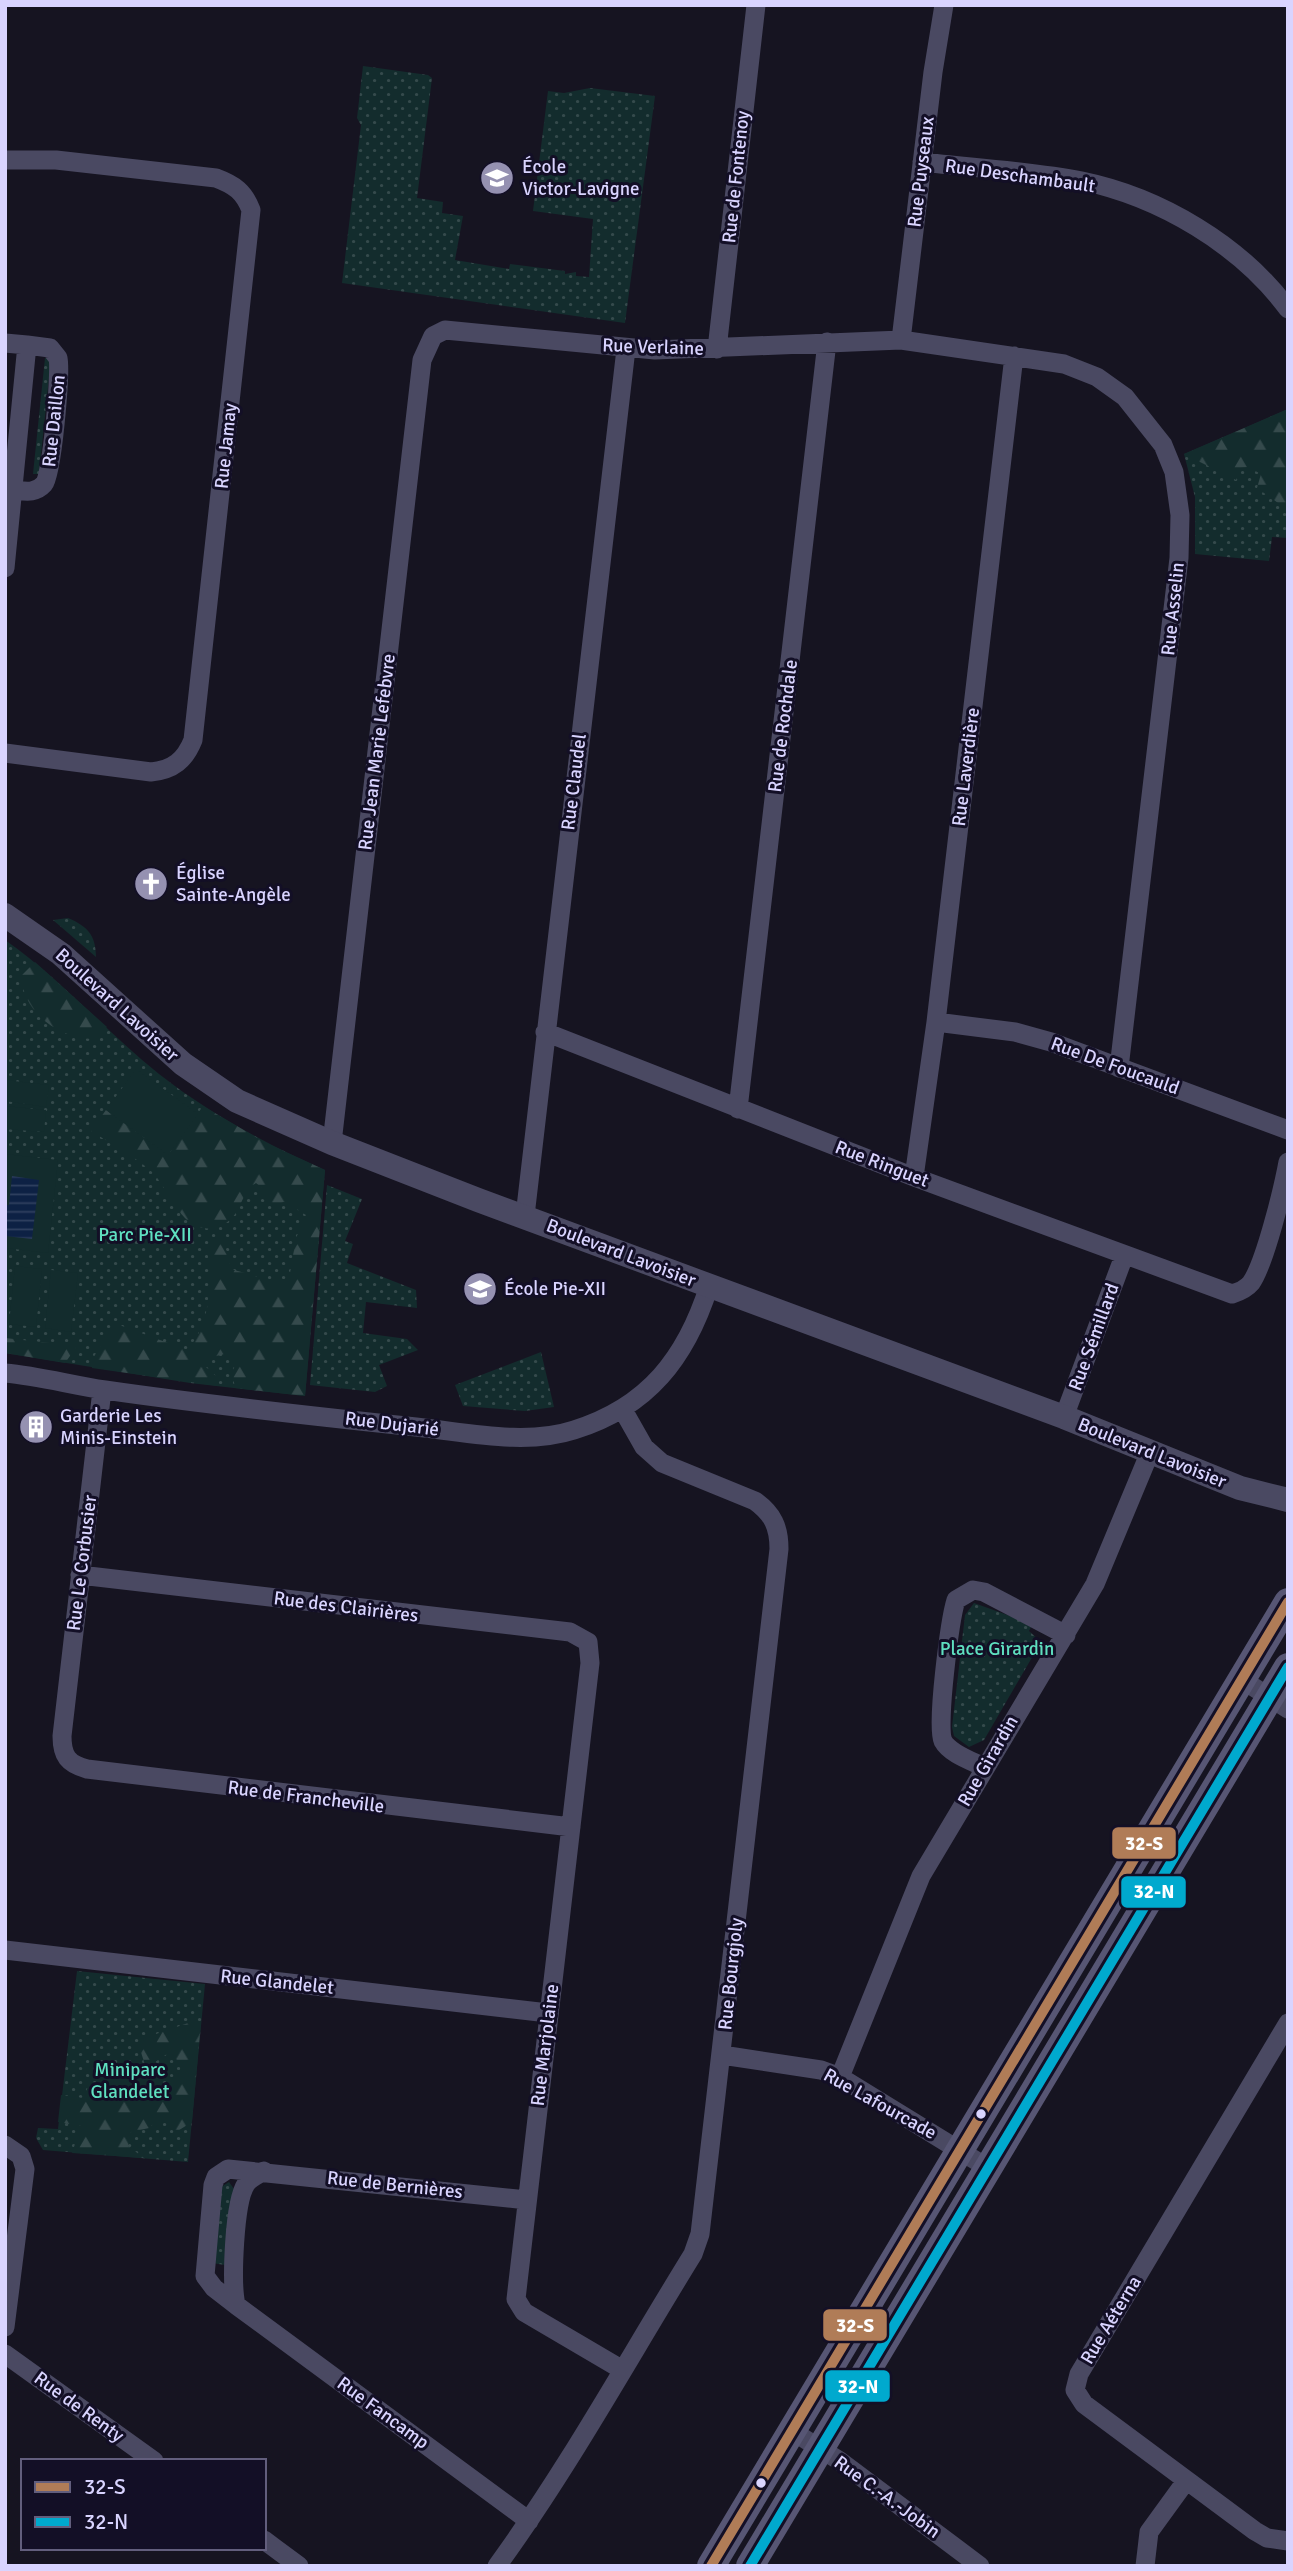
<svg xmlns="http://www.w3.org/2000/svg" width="1293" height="2571" font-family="Signika,sans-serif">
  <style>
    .grass { fill: url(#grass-dots) }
    .forest { fill: url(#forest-firs) }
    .garden { fill: #132c2d }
    .water { fill: url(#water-rules) }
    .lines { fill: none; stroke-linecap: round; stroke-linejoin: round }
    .minor { stroke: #4a4962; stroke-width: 19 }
    .tertiary { stroke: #4a4962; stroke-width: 24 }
    .secondary { stroke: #575674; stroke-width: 28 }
    .bus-1-casing { stroke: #130f26; stroke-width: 16 }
    .bus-2-casing { stroke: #130f26; stroke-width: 16 }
    .bus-1 { stroke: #b07c57; stroke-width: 10 }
    .bus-2 { stroke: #00a9ce; stroke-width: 10 }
    .bus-dot { fill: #d9d4ff; stroke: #130f26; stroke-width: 2.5 }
    .labels { text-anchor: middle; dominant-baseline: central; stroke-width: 6; stroke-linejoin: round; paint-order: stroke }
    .poi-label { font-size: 19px; fill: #d9d4ff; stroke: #130f26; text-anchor: start }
    .street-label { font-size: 19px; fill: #d9d4ff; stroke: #130f26 }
    .park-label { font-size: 19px; fill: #5fe0c0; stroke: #130f26 }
    .line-badge { stroke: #130f26; stroke-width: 2.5 }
    .badge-label { font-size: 19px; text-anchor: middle; font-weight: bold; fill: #fff }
  </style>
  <defs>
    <pattern id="grass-dots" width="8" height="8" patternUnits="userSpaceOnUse" patternTransform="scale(1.75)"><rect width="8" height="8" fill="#132c2d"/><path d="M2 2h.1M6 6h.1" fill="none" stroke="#354a4c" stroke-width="1.8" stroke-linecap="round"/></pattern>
    <pattern id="forest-firs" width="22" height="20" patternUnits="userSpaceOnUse" patternTransform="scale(1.75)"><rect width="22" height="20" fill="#132c2d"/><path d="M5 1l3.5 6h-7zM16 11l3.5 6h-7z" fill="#354a4c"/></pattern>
    <pattern id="water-rules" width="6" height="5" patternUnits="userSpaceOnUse" patternTransform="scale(1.75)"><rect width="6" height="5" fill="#0d2144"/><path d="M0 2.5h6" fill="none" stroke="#304060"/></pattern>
  </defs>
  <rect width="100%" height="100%" fill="#161421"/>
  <path class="grass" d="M363,66L428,75L432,78L417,198L443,202L442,213L463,216L455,260L509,269L510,264L565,271V274L576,272V276L589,277L593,219L533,211L548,91L564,93L590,88L655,96L625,323L342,283L361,125L357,118Z
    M45,358H51L39,474H33Z
    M1288,409V538L1272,537L1269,561L1195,554V497L1184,454Z
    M68,918C87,926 96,935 96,957L53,920Z
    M5,940C61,979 105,1031 159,1074C210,1114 266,1144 325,1170L305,1396L190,1383L5,1353Z
    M327,1185L362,1199L345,1241L353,1244L347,1263L416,1290L417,1308L366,1302L363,1333L407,1339L418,1350L379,1365L387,1386L375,1392L310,1385Z
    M541,1352L554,1407L525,1411L463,1406L455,1385Z
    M974,1603L1013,1617L1031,1627L1029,1631L1041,1642L984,1740L969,1747L954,1736L952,1727L965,1615Z
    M77,1971L205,1984L188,2162L43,2150L36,2138L38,2128L58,2129Z
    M229,2182L234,2189L225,2265L212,2263L221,2187Z"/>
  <path class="forest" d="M1288,409V510L1257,488L1261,474L1248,467L1241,468L1236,480L1184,454Z
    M35,962L107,1027L94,1039C58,1039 23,1012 21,976Z
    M203,1106L264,1142L325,1170L305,1396L235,1388L232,1372L237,1361L228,1353L205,1359L206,1367L217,1377L218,1386L92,1368V1360L114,1323L187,1350C212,1323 211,1282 207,1247L213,1240L224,1241L231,1269L282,1284L289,1279L296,1238L306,1215L284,1202L272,1206L262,1198L261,1187L256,1183C238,1195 242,1218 220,1226C182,1241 170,1187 150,1170C132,1155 110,1143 91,1131L106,1110L168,1155Z
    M5,1338L77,1346L65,1363L5,1353Z
    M194,2021L201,2022L192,2122L176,2132L170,2120L159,2119L149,2128L131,2132L128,2146L144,2158L72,2153L81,2126L58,2122L61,2095L83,2098L90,2082L106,2083L108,2074H118L127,2082L155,2096L162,2087L175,2083L181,2067L179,2061L167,2054L146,2068L139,2046L156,2034Z"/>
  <path class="garden" d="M136,1069L198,1114L168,1155L106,1110Z
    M5,1080L49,1085L46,1107L5,1101Z
    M5,1106L46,1110L44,1132L5,1129Z
    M5,1154L58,1160L48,1253L5,1248Z
    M15,1266L42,1269L36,1327L9,1324Z
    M51,1270L78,1273L71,1332L45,1328Z"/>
  <path class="water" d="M12,1176L39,1180L32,1239L5,1236V1205H9Z"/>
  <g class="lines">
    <path class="minor" d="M5,160H56L216,178C235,185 244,192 251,210L193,740C185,760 173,770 151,772L5,753
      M922,162C975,168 1030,171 1082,181C1160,197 1241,245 1288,309
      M901,340L933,72L944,5
      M5,343L27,345L5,568
      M717,349L756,5
      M13,490C25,491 35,494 44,484C52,475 61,373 58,358L50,348L27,345
      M936,1022L1015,1032L1051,1042L1288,1130
      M545,1032L914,1177L1232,1294C1239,1292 1246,1289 1251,1283C1265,1263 1283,1189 1288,1162
      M738,1109L827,342
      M332,1143L422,360L433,336L445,330L655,350L901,340L1064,364L1097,377L1125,397L1163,445L1174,472L1180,515L1179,558L1119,1068
      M914,1177L936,1022L1014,356
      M525,1216L626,349
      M5,1373C39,1376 71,1385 105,1390C208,1405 312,1416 416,1427C466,1432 525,1446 574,1430C648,1407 686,1358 709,1286
      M102,1390L62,1736C62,1756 68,1764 87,1769L571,1827
      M1064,1417L1124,1256
      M80,1575L570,1632L588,1642L590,1663L516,2299L524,2312L621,2369
      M1241,1679L1288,1709
      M984,1767C972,1761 950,1754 943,1741C936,1726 950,1619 956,1600L973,1590L984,1592L1066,1635
      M5,1950L548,2013
      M1288,2023L1079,2374L1075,2390L1084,2404L1255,2531L1267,2538L1288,2541
      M722,2055L821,2070L840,2077L988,2168
      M840,2077L921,1876L1095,1584L1150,1452
      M5,2145L21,2156L25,2169L5,2327
      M527,2200L228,2169L216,2177L213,2185L205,2276L214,2288L236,2305L529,2521
      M236,2305C231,2283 234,2202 246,2184C250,2178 258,2175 264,2171
      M5,2354L154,2461
      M792,2431L840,2461L980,2566
      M264,2540L299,2566
      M497,2566C569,2467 628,2359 693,2254L700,2234L779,1549C779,1527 773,1514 755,1501L662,1463L644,1447L623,1410
      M1145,2566L1149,2532L1186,2481"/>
    <path class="tertiary" d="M5,915L61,954L183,1064L237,1101L332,1143L478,1200L1064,1417L1240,1488L1288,1500"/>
    <path class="secondary" d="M711,2566L1288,1602
      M750,2566L1288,1667"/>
    <g class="bus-1-casing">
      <path id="bus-1" d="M711,2566L1288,1602"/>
    </g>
    <g class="bus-2-casing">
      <path id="bus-2" d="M750,2566L1288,1667"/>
    </g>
    <use href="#bus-1" class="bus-1"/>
    <use href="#bus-2" class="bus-2"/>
  </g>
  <defs>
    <g id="school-disc" transform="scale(1.75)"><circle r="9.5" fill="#9591b1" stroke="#130f26"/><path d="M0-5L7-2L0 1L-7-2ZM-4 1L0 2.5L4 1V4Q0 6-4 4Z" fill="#fff"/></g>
    <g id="church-disc" transform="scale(1.75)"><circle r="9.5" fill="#9591b1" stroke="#130f26"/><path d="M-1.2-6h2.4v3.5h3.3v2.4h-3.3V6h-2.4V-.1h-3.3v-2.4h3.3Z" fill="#fff"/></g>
    <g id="building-disc" transform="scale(1.75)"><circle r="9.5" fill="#9591b1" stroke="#130f26"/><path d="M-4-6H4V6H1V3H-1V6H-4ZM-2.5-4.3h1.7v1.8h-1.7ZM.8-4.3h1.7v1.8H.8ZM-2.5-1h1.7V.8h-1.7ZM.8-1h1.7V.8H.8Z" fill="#fff"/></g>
  </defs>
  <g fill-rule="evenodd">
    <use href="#school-disc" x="497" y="178"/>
    <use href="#church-disc" x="151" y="884"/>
    <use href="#school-disc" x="480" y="1289"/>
    <use href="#building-disc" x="36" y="1427"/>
  </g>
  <g class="bus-dot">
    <circle cx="981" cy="2114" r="6"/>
    <circle cx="761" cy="2483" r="6"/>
  </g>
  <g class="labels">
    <g class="poi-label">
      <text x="522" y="167">École<tspan x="522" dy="22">Victor-Lavigne</tspan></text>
      <text x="176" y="873">Église<tspan x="176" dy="22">Sainte-Angèle</tspan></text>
      <text x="504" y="1289">École Pie-XII</text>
      <text x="60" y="1416">Garderie Les<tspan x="60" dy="22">Minis-Einstein</tspan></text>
    </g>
    <g class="street-label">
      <text transform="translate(921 172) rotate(-83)">Rue Puyseaux</text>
      <text transform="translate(1020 176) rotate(8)">Rue Deschambault</text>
      <text transform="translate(736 177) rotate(-84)">Rue de Fontenoy</text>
      <text transform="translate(653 347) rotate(2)">Rue Verlaine</text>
      <text transform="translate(54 421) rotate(-84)">Rue Daillon</text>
      <text transform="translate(226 446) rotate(-84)">Rue Jamay</text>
      <text transform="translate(1173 609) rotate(-84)">Rue Asselin</text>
      <text transform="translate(783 726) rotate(-83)">Rue de Rochdale</text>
      <text transform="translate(377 752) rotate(-83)">Rue Jean Marie Lefebvre</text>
      <text transform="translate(966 767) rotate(-83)">Rue Laverdière</text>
      <text transform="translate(574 782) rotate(-83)">Rue Claudel</text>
      <text transform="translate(117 1005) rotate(42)">Boulevard Lavoisier</text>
      <text transform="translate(1115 1066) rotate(20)">Rue De Foucauld</text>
      <text transform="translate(882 1164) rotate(21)">Rue Ringuet</text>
      <text transform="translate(621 1253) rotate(21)">Boulevard Lavoisier</text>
      <text transform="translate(1094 1337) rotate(-70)">Rue Sémillard</text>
      <text transform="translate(392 1424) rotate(7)">Rue Dujarié</text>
      <text transform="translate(1152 1453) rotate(22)">Boulevard Lavoisier</text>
      <text transform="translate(82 1563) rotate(-83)">Rue Le Corbusier</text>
      <text transform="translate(346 1607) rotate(7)">Rue des Clairières</text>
      <text transform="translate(988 1761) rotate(-60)">Rue Girardin</text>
      <text transform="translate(306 1797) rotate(7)">Rue de Francheville</text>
      <text transform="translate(731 1974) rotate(-84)">Rue Bourgjoly</text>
      <text transform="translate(277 1982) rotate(6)">Rue Glandelet</text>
      <text transform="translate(545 2045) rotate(-83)">Rue Marjolaine</text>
      <text transform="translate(880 2104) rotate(29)">Rue Lafourcade</text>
      <text transform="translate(395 2185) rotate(6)">Rue de Bernières</text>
      <text transform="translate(1111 2320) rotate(-59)">Rue Aéterna</text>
      <text transform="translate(79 2407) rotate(36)">Rue de Renty</text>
      <text transform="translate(383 2413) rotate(36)">Rue Fancamp</text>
      <text transform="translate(887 2497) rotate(36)">Rue C.-A.-Jobin</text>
    </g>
    <g class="park-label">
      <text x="145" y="1235">Parc Pie-XII</text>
      <text x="997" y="1649">Place Girardin</text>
      <text x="130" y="2070">Miniparc<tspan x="130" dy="22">Glandelet</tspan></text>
    </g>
  </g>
  <g class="line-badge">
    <rect x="1111" y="1826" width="66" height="34" rx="7" fill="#b07c57"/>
    <rect x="1120" y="1875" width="67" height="34" rx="7" fill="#00a9ce"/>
    <rect x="822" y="2308" width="66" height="34" rx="7" fill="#b07c57"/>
    <rect x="824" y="2369" width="67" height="34" rx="7" fill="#00a9ce"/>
  </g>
  <g class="badge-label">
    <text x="1144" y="1850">32-S</text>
    <text x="1154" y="1898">32-N</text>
    <text x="855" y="2332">32-S</text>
    <text x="858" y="2393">32-N</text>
  </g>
  <rect width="1293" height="2571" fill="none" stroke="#d9d4ff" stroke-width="14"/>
  <rect x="21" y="2459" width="245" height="91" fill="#130f26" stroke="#625e7d" stroke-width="2"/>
  <rect x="35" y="2482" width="35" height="10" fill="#b07c57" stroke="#625e7d" stroke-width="2"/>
  <text x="84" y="2494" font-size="21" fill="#d9d4ff">32-S</text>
  <rect x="35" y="2517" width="35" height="10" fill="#00a9ce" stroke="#625e7d" stroke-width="2"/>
  <text x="84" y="2529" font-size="21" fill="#d9d4ff">32-N</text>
</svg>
